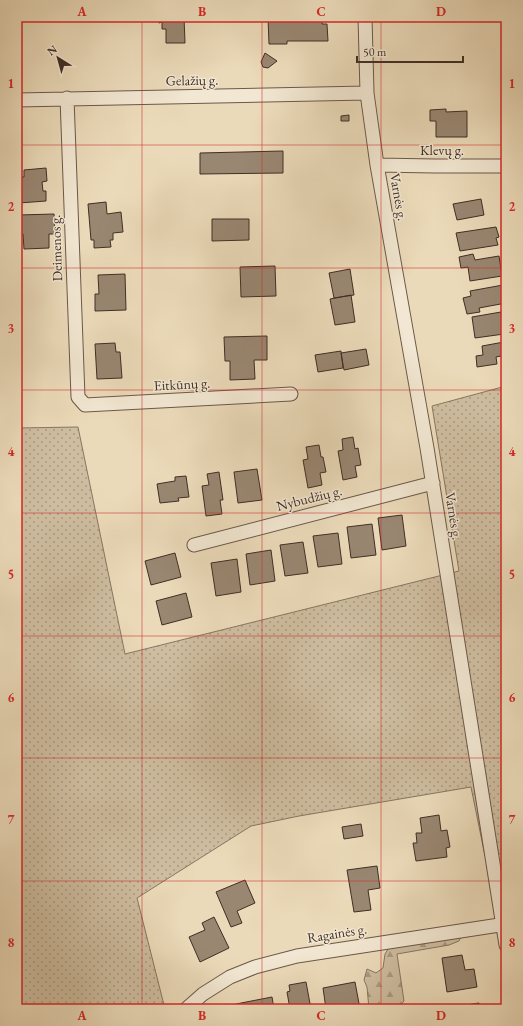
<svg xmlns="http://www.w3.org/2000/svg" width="523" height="1026" font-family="'EB Garamond',serif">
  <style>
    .grass { fill: url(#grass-dots); stroke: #877663 }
    .forest { fill: url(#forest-firs); stroke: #877663 }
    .building { fill: #998772; stroke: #402e26 }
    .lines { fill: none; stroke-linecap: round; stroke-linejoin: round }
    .minor-casing { stroke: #6b594b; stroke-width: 15 }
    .minor { stroke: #f2e7d2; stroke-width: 13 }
    .grid { fill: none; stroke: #d62828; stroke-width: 1; stroke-opacity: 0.55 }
    .labels { text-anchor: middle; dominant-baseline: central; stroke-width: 3; stroke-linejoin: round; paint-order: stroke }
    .street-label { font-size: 14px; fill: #402e26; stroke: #f2e7d2 }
    .neatline { fill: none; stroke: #d62828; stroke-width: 1.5 }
    .grid-label { font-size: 13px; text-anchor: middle; font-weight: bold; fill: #d62828 }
  </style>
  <defs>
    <pattern id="grass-dots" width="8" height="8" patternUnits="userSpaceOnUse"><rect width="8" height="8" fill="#cebda0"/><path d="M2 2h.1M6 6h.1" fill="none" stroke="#a99a82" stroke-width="1.8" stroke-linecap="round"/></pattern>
    <pattern id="forest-firs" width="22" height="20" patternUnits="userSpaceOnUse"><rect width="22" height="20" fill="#cebda0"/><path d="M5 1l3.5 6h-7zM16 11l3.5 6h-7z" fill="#a99a82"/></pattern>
  </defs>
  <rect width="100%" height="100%" fill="#ebdab9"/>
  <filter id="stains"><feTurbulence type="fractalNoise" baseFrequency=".005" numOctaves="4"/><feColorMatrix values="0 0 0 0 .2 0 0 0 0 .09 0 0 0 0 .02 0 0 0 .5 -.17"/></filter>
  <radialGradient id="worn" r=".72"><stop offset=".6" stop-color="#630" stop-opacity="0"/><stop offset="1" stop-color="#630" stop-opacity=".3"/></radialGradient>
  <path class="grass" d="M506,386V853L485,856L471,787L299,816L251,826L137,898L165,1009H17V428L78,427L125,654L459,571L432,406Z"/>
  <path class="forest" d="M462,935L459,941L449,945L397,954L404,1001L397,1009H369L367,987L364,980L367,969L376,973L383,968L385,954L390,946Z"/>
  <path class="building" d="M158,17H184L185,43H166V29H162V22L159,23Z
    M298,17H322V24H327L328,41H287V44H269L268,18H298Z
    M265,53L277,61L268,68L263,67L261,62Z
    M446,109V112L467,111V137H436V121H430V110Z
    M349,115V121H341V116Z
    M283,151V173L200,174V153Z
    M46,168L47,181L42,182L43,191H46V201L19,203V201H17V177H24V170Z
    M481,199L484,215L457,220L453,204Z
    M106,202L107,214L121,212L123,232L113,233V240H110L111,247L94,248V240H91L88,204Z
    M54,214L55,234H49V248L24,249L23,234H19L18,215Z
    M212,219H249V240L212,241Z
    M496,227L499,237L496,238L498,245L460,251L456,233Z
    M473,254L475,260L499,256L502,276L470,281L468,267L461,268L459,257Z
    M275,266L276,296L241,297L240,267Z
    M350,269L354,295L334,298L329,273Z
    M125,274L126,310L95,311V294H99L98,275Z
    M503,285L506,303L479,308L480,312L467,314L463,298L471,296L470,291Z
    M351,295L355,322L335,325L330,299Z
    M501,312L504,334L475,338L472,317Z
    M267,336V360H254L255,379L230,380V361H225L224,337Z
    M504,342L506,355L496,357L497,364L477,367L476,356L483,355L482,346Z
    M115,343L116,352H120L122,378L97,379L95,344Z
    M366,349L369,365L344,370L341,353Z
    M341,351L343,368L318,372L315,355Z
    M353,437L355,449L358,448L361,465L355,466L357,477L343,480L338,451L343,450L342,439Z
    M319,445L321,457H323L326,472L320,473L322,485L308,488L303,460L308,459L306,447Z
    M257,469L262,500L238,503L234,472Z
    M219,472L223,500H220L222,514L206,516L202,486L209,485L207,474Z
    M186,476L189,497L178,498L179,501L160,503L157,484L175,481V477Z
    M402,515L406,546L382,550L378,518Z
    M372,524L376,555L351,558L347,527Z
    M338,533L342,564L318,567L313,536Z
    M303,542L308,573L285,576L280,545Z
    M271,550L275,581L250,585L246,554Z
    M175,553L181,577L151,585L145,561Z
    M237,559L241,592L216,596L211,563Z
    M186,593L192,617L162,625L156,601Z
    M439,815L441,831L447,830L450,847L446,848L447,857L416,861L413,843H417L416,833H422L420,818Z
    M361,824L363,836L344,839L342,827Z
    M377,866L380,888L368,890L371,910L354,912L347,870Z
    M245,880L255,903L237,911L242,923L231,927L216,892Z
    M214,917L229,948L200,962L189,937L205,930L202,923Z
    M462,955L465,970L474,969L477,987L447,992L442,958Z
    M306,982L311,1009H290L287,992L290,991L289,985Z
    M355,982L360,1009H326L323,988Z
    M272,997L274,1009H237L236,1004Z
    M479,1003L480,1009H441Z"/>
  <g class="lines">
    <g class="minor-casing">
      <path id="minor" d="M365,17L367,93L377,165L427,448L506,945
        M67,98L78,397L85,405L291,394
        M17,100L367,93
        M377,165L435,166H506
        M194,545L433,483
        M186,1009L203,994L230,977L255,967L297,956L506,924"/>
    </g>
    <use href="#minor" class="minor"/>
  </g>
  <path class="grid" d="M142,17V1009M262,17V1009M381,17V1009M17,145H506M17,268H506M17,390H506M17,513H506M17,636H506M17,758H506M17,881H506"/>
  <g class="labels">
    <g class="street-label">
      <text transform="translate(192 80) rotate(-1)">Gelažių g.</text>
      <text x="442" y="150">Klevų g.</text>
      <text transform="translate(399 197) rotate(80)">Varnės g.</text>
      <text transform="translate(56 248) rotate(-92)">Deimenos g.</text>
      <text transform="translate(182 384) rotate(-3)">Eitkūnų g.</text>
      <text transform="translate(309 498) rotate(-14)">Nybudžių g.</text>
      <text transform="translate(454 516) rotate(81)">Varnės g.</text>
      <text transform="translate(337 933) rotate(-9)">Ragainės g.</text>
    </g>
  </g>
  <rect width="523" height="1026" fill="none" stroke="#ebdab9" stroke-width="44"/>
  <g transform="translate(58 58) rotate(323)" stroke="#f2e7d2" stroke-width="3" paint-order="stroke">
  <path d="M0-3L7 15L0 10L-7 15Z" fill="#402e26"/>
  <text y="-6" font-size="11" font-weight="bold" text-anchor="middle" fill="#402e26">N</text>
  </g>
  <path d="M357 56v6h106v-6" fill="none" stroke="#402e26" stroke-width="2"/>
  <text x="363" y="56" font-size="12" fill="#402e26" stroke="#f2e7d2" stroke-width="3" paint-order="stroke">50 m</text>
  <rect x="22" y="22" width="479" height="982" class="neatline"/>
  <g class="grid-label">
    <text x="82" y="16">A</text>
    <text x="202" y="16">B</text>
    <text x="321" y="16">C</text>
    <text x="441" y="16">D</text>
    <text x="11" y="88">1</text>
    <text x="512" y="88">1</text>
    <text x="11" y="211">2</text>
    <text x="512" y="211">2</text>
    <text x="11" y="333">3</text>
    <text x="512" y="333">3</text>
    <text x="11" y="456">4</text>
    <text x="512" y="456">4</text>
    <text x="11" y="579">5</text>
    <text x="512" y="579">5</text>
    <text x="11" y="702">6</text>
    <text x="512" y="702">6</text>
    <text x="11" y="824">7</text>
    <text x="512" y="824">7</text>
    <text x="11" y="947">8</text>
    <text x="512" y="947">8</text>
    <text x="82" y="1020">A</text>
    <text x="202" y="1020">B</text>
    <text x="321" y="1020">C</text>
    <text x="441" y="1020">D</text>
  </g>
  <rect width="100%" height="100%" filter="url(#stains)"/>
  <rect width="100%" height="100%" fill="url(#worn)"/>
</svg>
